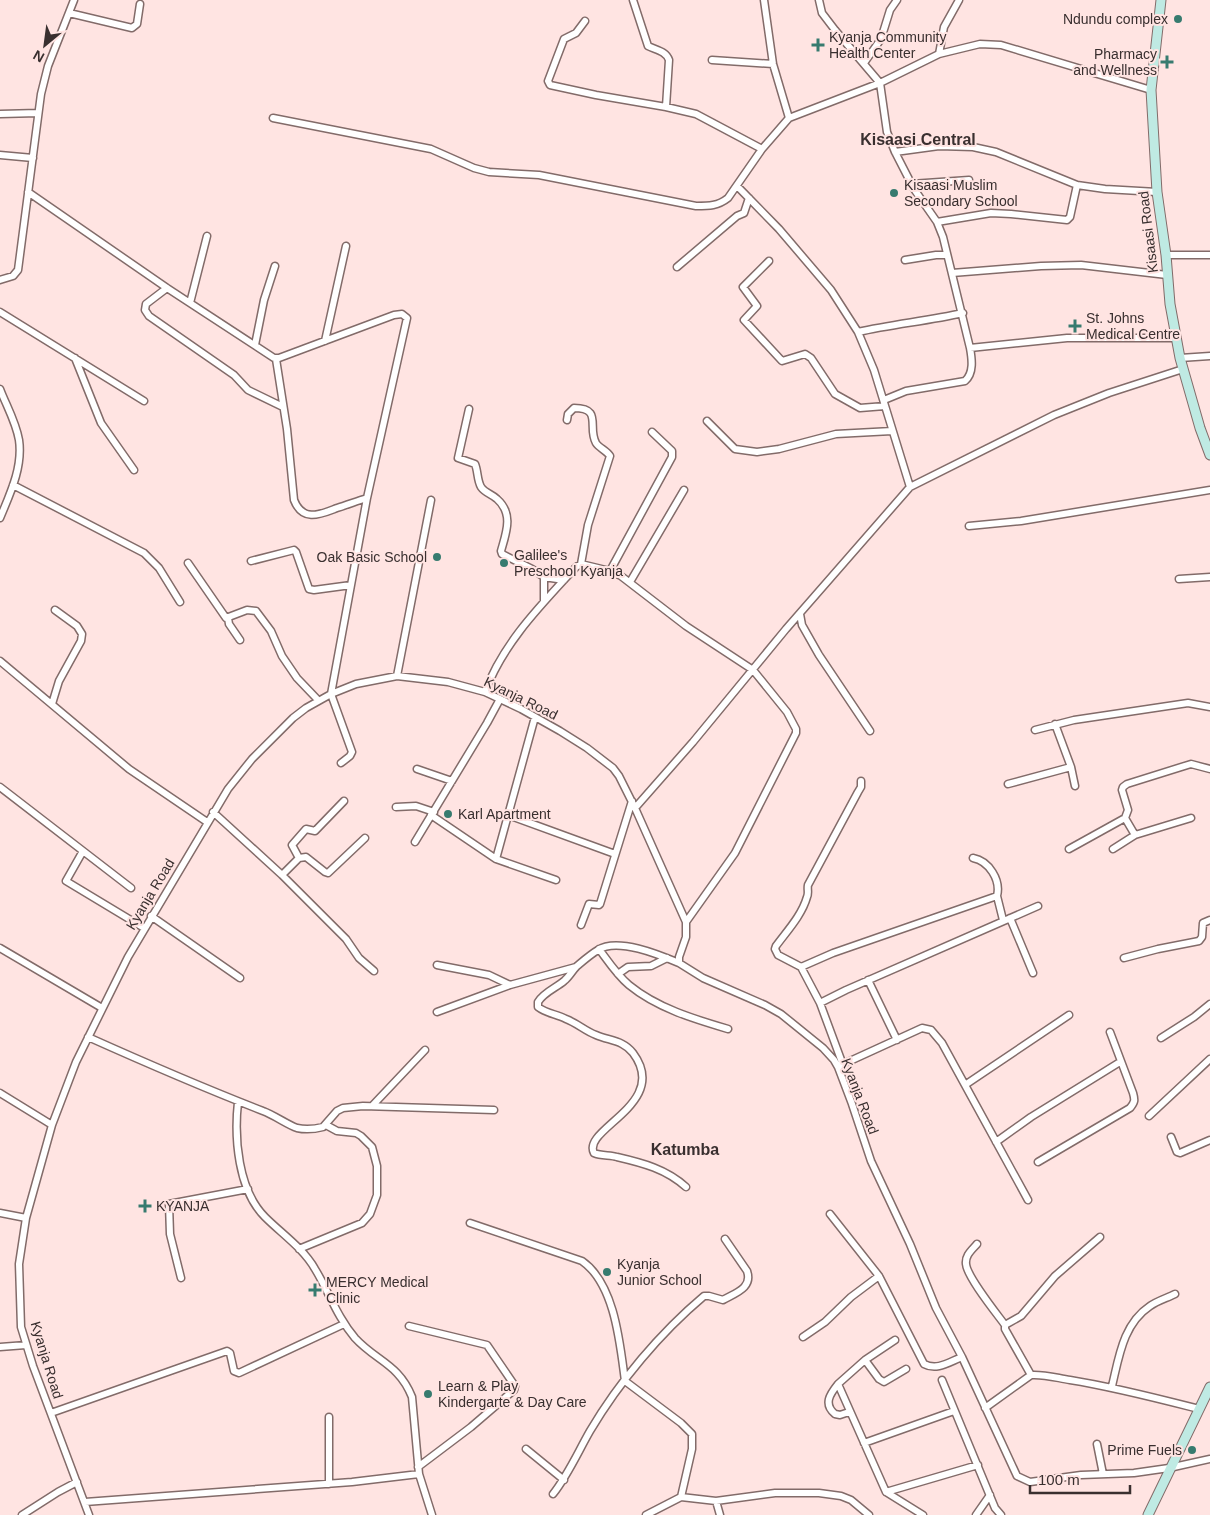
<svg xmlns="http://www.w3.org/2000/svg" width="1210" height="1515" font-family="Helvetica,sans-serif">
  <style>
    .lines { fill: none; stroke-linecap: round; stroke-linejoin: round }
    .street-casing { stroke: #826b69; stroke-width: 9 }
    .secondary-casing { stroke: #826b69; stroke-width: 11 }
    .street { stroke: #fff; stroke-width: 6 }
    .secondary { stroke: #bfeae3; stroke-width: 9 }
    .poi-dot { fill: #377b6f; stroke: #ffe4e2; stroke-width: 2 }
    .labels { text-anchor: middle; dominant-baseline: central; stroke-width: 4; stroke-linejoin: round; paint-order: stroke }
    .poi-label { font-size: 14px; fill: #392f2f; stroke: #ffe4e2; text-anchor: start }
    .street-label { font-size: 14px; fill: #392f2f; stroke: #ffe4e2 }
    .quarter-label { font-size: 16px; font-weight: bold; fill: #392f2f; stroke: #ffe4e2 }
  </style>
  <rect width="100%" height="100%" fill="#ffe4e2"/>
  <g class="lines">
    <g class="street-casing">
      <path id="street" d="M633,0L648,46C656,50 666,51 669,60L666,107
        M764,0L773,64L789,118
        M819,0L822,13L835,30L880,83L887,132L895,152L914,189L937,222L943,237L970,348L1067,338H1176
        M69,13L132,28L137,24L140,4
        M585,21L576,33L564,39L548,81L550,85L596,95L666,107L696,114L762,149
        M939,54L944,27L959,0
        M712,60L773,64
        M864,63L881,39L890,10L897,0
        M0,114L38,113
        M273,118L431,149L474,168L489,172L539,175L696,206C709,206 718,206 728,198L762,149L789,118L880,83L939,54L980,44L1001,45L1151,90
        M895,152L939,146L973,147L996,152L1077,185L1105,189L1157,192
        M0,155L33,158
        M911,184L969,180
        M737,186L779,229L831,290L858,332L874,370L910,487
        M28,192L167,288L274,358H279L394,315L402,314L407,318L367,498L331,694L352,752L350,756L341,763
        M937,222L991,213L1011,214L1067,220L1070,217L1077,185
        M1166,255H1210
        M905,260L936,255H947
        M769,261L743,287L757,306L744,320L782,361L805,354L811,358L835,394L860,408L885,406
        M677,267L737,216L744,213L749,198
        M952,273L1041,266L1081,265L1167,275
        M0,280L13,276L18,270L41,94L48,66L74,0
        M167,288L146,304L145,310L149,316L234,375L248,390L283,407
        M190,303L207,236
        M0,312L144,401
        M858,332C893,324 928,321 963,313
        M325,341L346,246
        M255,345L264,300L275,266
        M75,358L101,423L134,470
        M1180,358L1210,356
        M276,359L287,429L294,500C303,523 321,514 337,508C347,505 357,501 367,498
        M0,389C6,405 16,422 19,440C23,467 10,494 0,518
        M884,400L906,391L965,381C974,373 972,359 970,348
        M469,409L458,458L475,464C478,471 477,480 481,487C485,493 492,494 497,499C514,514 506,533 501,551L502,554L532,569L544,577L564,580
        M567,420L568,414L574,408C603,408 587,427 596,443C599,448 606,450 610,456L588,525L581,564
        M707,421L735,449L757,452L779,449L836,434L892,431
        M13,485L144,553L159,568L180,602
        M969,526L1021,521L1210,490
        M251,561L294,550L296,552L309,589L314,590L351,585
        M188,563L226,618L247,610L256,611L271,631L282,656L297,678L318,700
        M610,571L672,457V451L652,432
        M1179,579L1210,577
        M630,582L684,490
        M544,601V577
        M800,614L802,625L819,655L870,731
        M228,618L229,624L240,640
        M0,661L129,769L207,822
        M397,676L431,500
        M485,692C503,643 541,605 576,567L581,564L610,571L621,576L686,626L753,670L787,712L796,729V733L735,853L686,922
        M52,704L59,681L81,641L82,634L77,626L55,610
        M1055,724L1071,767L1075,786
        M1035,730L1074,720L1188,703L1210,707
        M417,769L452,781
        M1008,784L1071,767
        M0,787L131,888
        M396,807L416,806L434,812
        M635,808L693,742L786,629L910,487L1054,415L1109,393L1183,369
        M213,812L282,875L346,939L359,958L374,971
        M431,815L496,859L556,880
        M508,815L615,854
        M1125,818L1135,835
        M415,842L487,723L500,699
        M1069,849L1125,818L1128,810L1122,790L1123,787L1127,784L1191,764L1210,769
        M1113,849L1135,835L1191,818
        M83,851L66,881L144,928
        M299,858L306,857L325,872L328,873L365,838
        M496,859L535,717
        M282,875L299,858L292,845L306,829L315,831L344,801
        M997,896L1003,920
        M151,916L240,978
        M1010,918L1033,973
        M581,925L589,904L599,905L600,904L632,801
        M0,948L102,1008
        M599,949C608,961 617,975 629,985C657,1008 694,1019 728,1029
        M1124,958L1158,949L1199,941L1202,937L1203,923L1210,920
        M679,963C660,955 617,937 598,950C591,954 583,961 577,966C572,971 569,977 564,981C556,988 544,992 538,1002V1007C547,1014 557,1014 566,1019C577,1023 585,1031 596,1035C610,1041 623,1040 633,1053C671,1104 581,1129 594,1153C601,1156 610,1155 617,1157C643,1163 666,1169 686,1187
        M437,965L489,975L510,985
        M801,967L833,953L997,896C1001,880 989,861 973,858
        M618,974L628,967L651,966L667,958
        M868,980L897,1040
        M820,1003L846,990L1038,906
        M437,1012L510,985L576,967
        M88,1037C146,1063 204,1088 263,1111C274,1115 288,1125 297,1128C306,1130 315,1129 323,1127L337,1111L343,1108L363,1106L494,1110
        M1161,1038L1194,1017L1210,1004
        M843,1065L820,1003L801,967L778,955L775,949L776,946C787,931 802,915 807,897C809,893 807,889 808,885L858,792L861,787V781
        M839,1066L922,1028L931,1030L942,1043L1028,1200
        M965,1085L1069,1015
        M0,1093L52,1125
        M238,1102C234,1138 238,1190 265,1217C282,1234 303,1248 315,1269C329,1292 337,1317 355,1338C376,1361 399,1364 412,1397L419,1474L432,1515
        M372,1106L425,1050
        M1149,1116L1210,1059
        M1171,1137L1177,1152L1180,1153L1210,1140
        M996,1142L1031,1117L1120,1062
        M1038,1162L1130,1108C1135,1102 1135,1100 1133,1093L1110,1032
        M0,1213L26,1218
        M830,1214L879,1276L924,1364C937,1371 949,1362 962,1357
        M470,1223L582,1261C615,1284 620,1344 625,1381L681,1423L692,1434V1449L681,1497
        M977,1244C972,1250 965,1255 966,1264C967,1277 997,1314 1005,1325
        M299,1249L362,1223L370,1214L377,1195V1166L372,1147L361,1136L356,1133L337,1131L326,1125
        M181,1278L170,1234L169,1204L248,1189
        M409,1326L487,1345L515,1386L514,1390L471,1427L418,1467
        M803,1337L825,1322L851,1297L879,1276
        M895,1340L865,1360L838,1384L886,1492L978,1465
        M0,1347L26,1345
        M865,1360L879,1379L884,1382L906,1369
        M1031,1375L1005,1329V1325L1021,1316L1055,1276L1100,1237
        M942,1380L995,1508L1001,1515
        M838,1384C830,1394 823,1404 835,1414L840,1415L849,1412
        M1112,1386C1119,1357 1123,1324 1150,1306C1157,1301 1167,1298 1175,1294
        M985,1408L1031,1375C1044,1374 1057,1378 1070,1380C1114,1387 1156,1398 1199,1409
        M51,1413L227,1351L230,1353L234,1371L239,1373L344,1324
        M329,1417V1484
        M864,1443L954,1411
        M1097,1444L1103,1474
        M526,1449L564,1480
        M886,1492L923,1515
        M553,1494C568,1475 578,1452 590,1431C619,1382 660,1333 704,1296H709L723,1300C735,1293 753,1288 747,1271L725,1239
        M716,1501L720,1515
        M85,1502L352,1482L419,1474
        M22,1515L58,1492L77,1482
        M89,1515L33,1366L21,1327L19,1264L26,1218L52,1125L76,1062L128,957L228,789L252,759L293,718L306,708L331,694L356,684L397,676L448,682L485,692L521,709L560,731L587,748L613,768L619,776L635,808L686,922V937L679,957V963L703,978L765,1005L781,1014L823,1048L834,1060L838,1067L852,1104L871,1161L910,1244L936,1308L962,1357L1017,1476L1030,1482L1081,1475L1134,1473L1169,1468L1210,1459
        M646,1515L681,1497L716,1501L775,1493H819L841,1496L851,1500L869,1515
        M976,1515L990,1495"/>
    </g>
    <g class="secondary-casing">
      <path id="secondary" d="M1161,0L1151,90L1157,192L1166,255L1170,304L1180,358L1200,428L1210,455
        M1148,1515L1210,1387"/>
    </g>
    <use href="#street" class="street"/>
    <use href="#secondary" class="secondary"/>
  </g>
  <g class="poi-dot">
    <circle cx="1178" cy="19" r="5"/>
    <path d="M815.5 37.5h5v5h5v5h-5v5h-5v-5h-5v-5h5z"/>
    <path d="M1164.5 54.5h5v5h5v5h-5v5h-5v-5h-5v-5h5z"/>
    <circle cx="894" cy="193" r="5"/>
    <path d="M1072.5 318.5h5v5h5v5h-5v5h-5v-5h-5v-5h5z"/>
    <circle cx="437" cy="557" r="5"/>
    <circle cx="504" cy="563" r="5"/>
    <circle cx="448" cy="814" r="5"/>
    <path d="M142.5 1198.5h5v5h5v5h-5v5h-5v-5h-5v-5h5z"/>
    <circle cx="607" cy="1272" r="5"/>
    <path d="M312.5 1282.5h5v5h5v5h-5v5h-5v-5h-5v-5h5z"/>
    <circle cx="428" cy="1394" r="5"/>
    <circle cx="1192" cy="1450" r="5"/>
  </g>
  <g class="labels">
    <g class="poi-label">
      <text x="1168" y="19" text-anchor="end">Ndundu complex</text>
      <text x="829" y="37">Kyanja Community<tspan x="829" dy="16">Health Center</tspan></text>
      <text x="1157" y="54" text-anchor="end">Pharmacy<tspan x="1157" dy="16">and Wellness</tspan></text>
      <text x="904" y="185">Kisaasi Muslim<tspan x="904" dy="16">Secondary School</tspan></text>
      <text x="1086" y="318">St. Johns<tspan x="1086" dy="16">Medical Centre</tspan></text>
      <text x="514" y="555">Galilee's<tspan x="514" dy="16">Preschool Kyanja</tspan></text>
      <text x="427" y="557" text-anchor="end">Oak Basic School</text>
      <text x="458" y="814">Karl Apartment</text>
      <text x="156" y="1206">KYANJA</text>
      <text x="617" y="1264">Kyanja<tspan x="617" dy="16">Junior School</tspan></text>
      <text x="326" y="1282">MERCY Medical<tspan x="326" dy="16">Clinic</tspan></text>
      <text x="438" y="1386">Learn &amp; Play<tspan x="438" dy="16">Kindergarte &amp; Day Care</tspan></text>
      <text x="1182" y="1450" text-anchor="end">Prime Fuels</text>
    </g>
    <g class="street-label">
      <text transform="translate(1148 232) rotate(-97)">Kisaasi Road</text>
      <text transform="translate(521 698) rotate(26)">Kyanja Road</text>
      <text transform="translate(150 894) rotate(-59)">Kyanja Road</text>
      <text transform="translate(860 1096) rotate(69)">Kyanja Road</text>
      <text transform="translate(47 1360) rotate(73)">Kyanja Road</text>
    </g>
    <g class="quarter-label">
      <text x="918" y="139">Kisaasi Central</text>
      <text x="685" y="1149">Katumba</text>
    </g>
  </g>
  <g transform="translate(45 45) rotate(209)" stroke="#ffe4e2" stroke-width="4" paint-order="stroke">
  <path d="M0-4L9 19L0 12L-9 19Z" fill="#392f2f"/>
  <text y="-8" font-size="14" font-weight="bold" text-anchor="middle" fill="#392f2f">N</text>
  </g>
  <path d="M1030 1485v8h100v-8" fill="none" stroke="#392f2f" stroke-width="2.5"/>
  <text x="1038" y="1485" font-size="15" fill="#392f2f" stroke="#ffe4e2" stroke-width="4" paint-order="stroke">100 m</text>
</svg>
